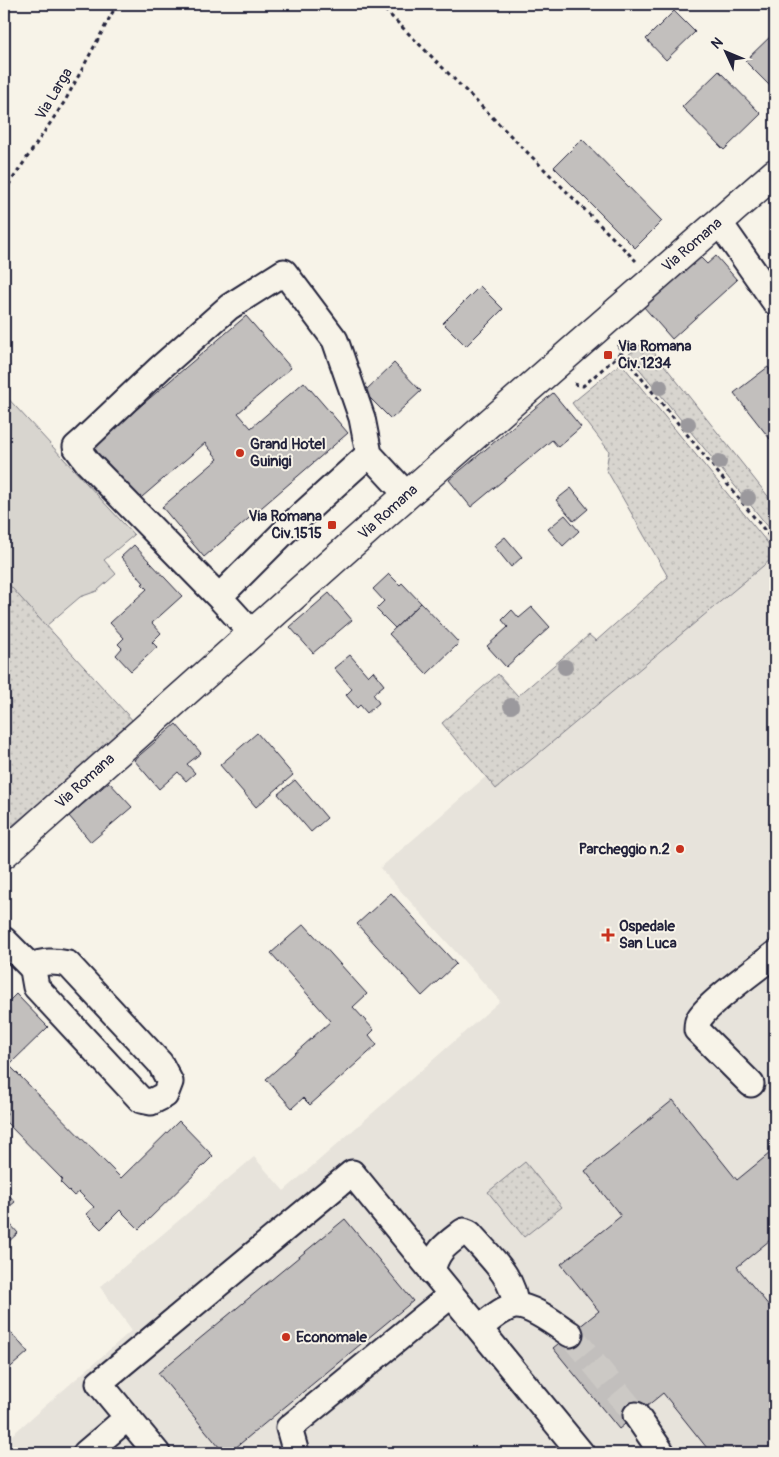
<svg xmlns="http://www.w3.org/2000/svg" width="779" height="1457" font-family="Pangolin,sans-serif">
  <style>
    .built { fill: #e7e3db }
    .grass { fill: url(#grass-dots); stroke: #7d7c85 }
    .garden { fill: #d8d5cf; stroke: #7d7c85 }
    .building { fill: #c2bfbd; stroke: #22223b }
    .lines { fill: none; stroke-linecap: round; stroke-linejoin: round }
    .minor-tunnel { stroke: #ccc9c5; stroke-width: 25; stroke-dasharray: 25 12; stroke-linecap: butt }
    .minor-casing { stroke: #22223b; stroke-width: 29 }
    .major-casing { stroke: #22223b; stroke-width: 31 }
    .path { stroke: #22223b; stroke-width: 3; stroke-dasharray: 4 4; stroke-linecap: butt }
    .minor { stroke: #f7f3e8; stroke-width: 25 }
    .major { stroke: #f7f3e8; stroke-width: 28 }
    .tree { fill: #9b999d }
    .poi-dot { fill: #c8321e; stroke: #f7f3e8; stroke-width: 2 }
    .labels { text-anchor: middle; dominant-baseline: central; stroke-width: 4; stroke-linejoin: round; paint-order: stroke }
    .street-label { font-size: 15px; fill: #22223b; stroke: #f7f3e8 }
    .poi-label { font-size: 15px; font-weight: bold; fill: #22223b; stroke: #f7f3e8; text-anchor: start }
  </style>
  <defs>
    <pattern id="grass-dots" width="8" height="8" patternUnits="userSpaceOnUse" patternTransform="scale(1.25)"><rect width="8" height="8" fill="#d8d5cf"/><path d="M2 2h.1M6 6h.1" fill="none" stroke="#b9b7b3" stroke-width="1.8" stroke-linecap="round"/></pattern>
  </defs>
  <rect width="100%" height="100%" fill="#f7f3e8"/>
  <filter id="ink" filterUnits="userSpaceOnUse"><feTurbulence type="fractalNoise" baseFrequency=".02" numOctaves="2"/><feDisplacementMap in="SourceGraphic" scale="10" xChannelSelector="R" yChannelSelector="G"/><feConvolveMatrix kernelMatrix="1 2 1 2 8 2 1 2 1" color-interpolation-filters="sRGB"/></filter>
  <g filter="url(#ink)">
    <path class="built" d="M775,527V1453H4V1442L132,1330L100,1287L254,1157L284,1191L500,1001L380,868Z"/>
    <path class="grass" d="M645,341L775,505V535L628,355Z
      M621,363L775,552V556L496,789L442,723L498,674L518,696L589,635L596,641L668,577L606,469L609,451L572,403Z
      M4,579L135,723L8,829L4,825Z
      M525,1162L562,1207L524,1237L488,1192Z"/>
    <path class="garden" d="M4,394L134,535L104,560L116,574L97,591L80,597L46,626L4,579Z"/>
    <path class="building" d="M674,11L695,32L666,60L646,39Z
      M775,32V91L745,61Z
      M719,71L761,114L724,150L682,107Z
      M582,139L662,221L635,248L554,167Z
      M699,256L707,264L716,256L737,280L672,339L643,306Z
      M480,286L503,309L466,346L443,323Z
      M246,316L291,368L238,413L251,428L304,382L348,433L204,557L162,507L218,459L205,443L135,503L89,450Z
      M394,363L421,391L391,419L364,392Z
      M768,367L775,377V434L770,439L734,393Z
      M553,393L581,427L558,447L552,440L471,507L449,480Z
      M571,488L588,509L574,521L556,500Z
      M565,515L579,531L563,546L548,529Z
      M505,537L522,557L511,567L494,546Z
      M134,545L182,596L152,623L161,633L152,642L157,647L131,671L116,655L122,648L118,644L124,638L110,623L147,589L142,584L144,583L121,557Z
      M389,574L400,585L402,583L421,603L395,628L376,609L384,601L373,589Z
      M329,593L352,620L313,653L290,627Z
      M421,603L459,643L427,674L389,634Z
      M532,607L550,627L506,667L487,646L508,627L502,620L512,610L519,618Z
      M350,655L368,676L373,671L384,685L373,694L379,703L367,713L360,705L357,708L346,695L352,689L334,668Z
      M176,724L201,753L187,764L195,773L186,781L178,772L159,789L134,760Z
      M257,733L293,775L256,807L220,765Z
      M295,780L327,818L311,832L278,794Z
      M109,782L132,807L91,842L69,816Z
      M391,893L456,964L422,996L357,924Z
      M304,924L367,994L353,1007L374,1030L369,1035L377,1045L310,1105L303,1098L292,1108L266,1079L331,1021L271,953Z
      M16,994L48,1027L9,1065L121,1178L179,1121L213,1156L139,1229L120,1210L101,1229L86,1214L94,1207L79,1192L74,1196L60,1182L63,1180L4,1120L7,1113L4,1109V1006Z
      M673,1100L737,1180L775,1149V1236L737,1267L775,1313V1453H711L663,1393L619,1429L553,1348L599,1311L561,1264L621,1216L585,1171Z
      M4,1189L15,1202L4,1211Z
      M4,1217L18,1233L6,1244L4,1242Z
      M345,1219L413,1301L229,1453H224L158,1373Z
      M6,1327L28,1352L4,1373V1329Z"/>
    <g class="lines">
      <path class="minor-tunnel" d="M570,1334L636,1415"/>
      <g class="minor-casing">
        <path id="minor" d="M719,222L775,302
          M219,597L88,463L76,447L85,439L160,368L229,307L284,272L335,340L362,418L369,454
          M252,633L219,597L293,523L369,454L407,495
          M4,940L30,966L33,970L36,987L141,1100L151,1102L165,1095L170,1082L160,1063L68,964C54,961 44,961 30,966
          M751,1084L697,1030C697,1026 697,1022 699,1019C709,1002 758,968 775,954
          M432,1272C436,1250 447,1244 464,1231L469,1233C487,1254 515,1277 515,1306
          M479,1328C489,1321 502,1308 515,1306C531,1305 558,1326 570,1334
          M636,1415L662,1453
          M86,1453L127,1418
          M157,1453L99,1383L352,1173L581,1453
          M296,1453L289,1428L451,1295"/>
      </g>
      <g class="major-casing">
        <path id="major" d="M4,854L407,495L775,173"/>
      </g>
      <path class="path" d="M379,4L636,261
        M4,192L65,101L117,4
        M621,353L775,543
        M574,384L583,386L621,353L618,344"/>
      <use href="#minor" class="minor"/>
      <use href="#major" class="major"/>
    </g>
    <g class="tree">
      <circle cx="660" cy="387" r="8"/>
      <circle cx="688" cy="424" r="8"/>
      <circle cx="719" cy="462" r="8"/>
      <circle cx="748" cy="498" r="8"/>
      <circle cx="565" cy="667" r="8"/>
      <circle cx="511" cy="706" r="8"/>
    </g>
  </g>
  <g class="poi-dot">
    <rect x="603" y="350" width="10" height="10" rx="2.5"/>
    <circle cx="240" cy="453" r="5"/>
    <rect x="327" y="520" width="10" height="10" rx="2.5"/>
    <circle cx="680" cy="849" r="5"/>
    <path d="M605.5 927.5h5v5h5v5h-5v5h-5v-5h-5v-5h5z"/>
    <circle cx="286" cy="1337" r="5"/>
  </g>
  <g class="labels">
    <g class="street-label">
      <text transform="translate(54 94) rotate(-59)">Via Larga</text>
      <text transform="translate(692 245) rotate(-41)">Via Romana</text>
      <text transform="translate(388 512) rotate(-42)">Via Romana</text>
      <text transform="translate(85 781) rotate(-42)">Via Romana</text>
    </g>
    <g class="poi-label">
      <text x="618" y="346">Via Romana<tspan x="618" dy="17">Civ.1234</tspan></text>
      <text x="250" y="444">Grand Hotel<tspan x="250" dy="17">Guinigi</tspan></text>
      <text x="322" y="516" text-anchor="end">Via Romana<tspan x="322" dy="17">Civ.1515</tspan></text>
      <text x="670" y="849" text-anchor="end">Parcheggio n.2</text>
      <text x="619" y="926">Ospedale<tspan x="619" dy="17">San Luca</tspan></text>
      <text x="296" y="1337">Economale</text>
    </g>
  </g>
  <rect width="779" height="1457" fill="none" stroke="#f7f3e8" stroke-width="20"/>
  <rect x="10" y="10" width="759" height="1437" fill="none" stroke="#22223b" stroke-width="2" filter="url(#ink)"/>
  <g transform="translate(726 52) rotate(314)" stroke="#f7f3e8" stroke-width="4" paint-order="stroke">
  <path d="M0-4L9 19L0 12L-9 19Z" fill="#22223b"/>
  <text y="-8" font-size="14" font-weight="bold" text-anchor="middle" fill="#22223b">N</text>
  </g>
</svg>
